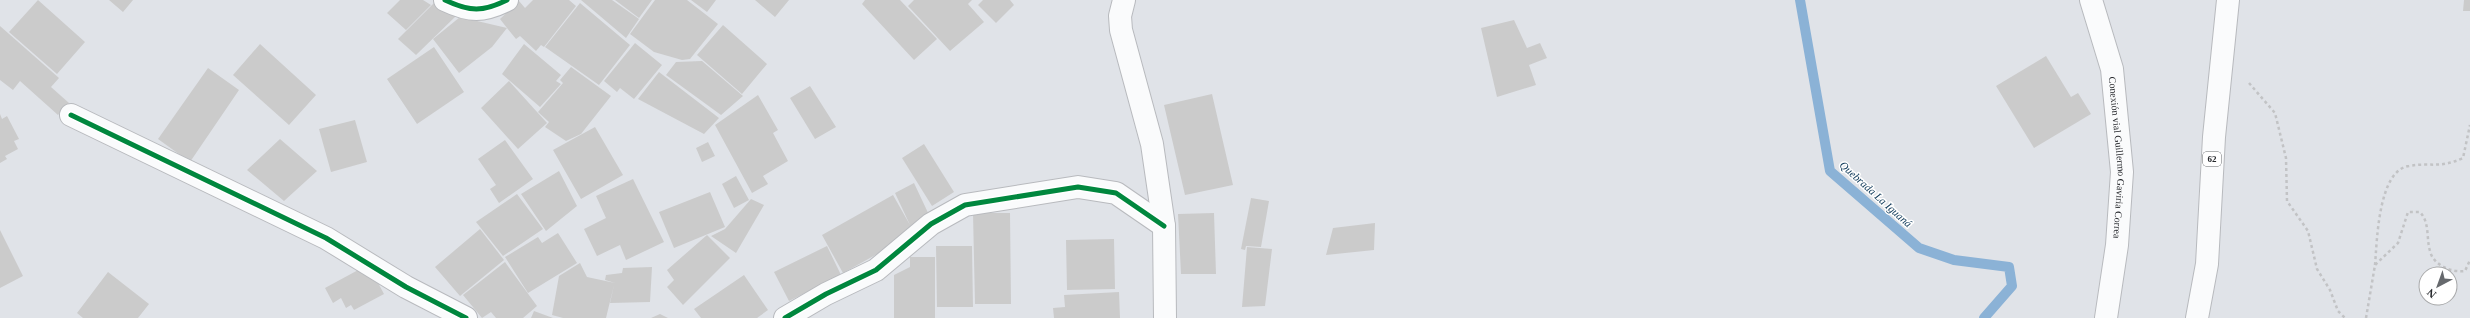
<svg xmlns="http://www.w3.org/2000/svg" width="2470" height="318" font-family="'Times New Roman',serif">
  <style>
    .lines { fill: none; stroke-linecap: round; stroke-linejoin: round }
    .stream { stroke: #8bb2d6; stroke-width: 10 }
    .building { fill: #cbcbcb }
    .street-casing { stroke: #b8babe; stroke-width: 24 }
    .secondary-casing { stroke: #b8babe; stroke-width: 24 }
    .highway-casing { stroke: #b8babe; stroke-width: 24 }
    .path { stroke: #c2c3c5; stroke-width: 2.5; stroke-dasharray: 3 3; stroke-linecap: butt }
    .street { stroke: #fafbfc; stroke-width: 22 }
    .secondary { stroke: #fafbfc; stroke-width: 22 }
    .highway { stroke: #fafbfc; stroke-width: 22 }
    .cycleway-casing { stroke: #fff; stroke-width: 8 }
    .cycleway { stroke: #00873e; stroke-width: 5 }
    .labels { text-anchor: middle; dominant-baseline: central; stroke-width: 3; stroke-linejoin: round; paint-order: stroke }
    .shield { fill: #fff; stroke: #66686b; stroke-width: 1 }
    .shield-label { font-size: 9px; font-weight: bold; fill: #25272b }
    .street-label { font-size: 10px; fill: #25272b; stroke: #fff }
    .water-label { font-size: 11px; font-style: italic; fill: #093455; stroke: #fff }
  </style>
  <rect width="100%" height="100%" fill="#e0e3e8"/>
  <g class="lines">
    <path class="stream" d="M1800,0L1830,171L1919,248L1954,260L2009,267L2012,286L1984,318"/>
  </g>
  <path class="building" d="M38,0L85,42L57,74L9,32Z
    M109,0H133L123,12Z
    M400,0H423L431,5L406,30L387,13Z
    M533,0H569L576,6L544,47L541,45L536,51L520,36L516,39L507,28L492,47L459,73L433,39L460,17L507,28L500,19L519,1L525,8Z
    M581,0H612L639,19L626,38Z
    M615,0H652L639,18Z
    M655,0H687L718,24L690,59L682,60L654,52L630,34Z
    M691,0H716L707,12Z
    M755,0H789L775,17Z
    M865,0H900L937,39L914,60L862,4Z
    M914,0H972L968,4L984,22L950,51L908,6Z
    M983,0H1010L1014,5L996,23L978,5Z
    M2464,0H2470V11H2463Z
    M435,2L456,16L416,55L398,39Z
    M580,3L630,45L599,85L545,47Z
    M1514,20L1527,48L1540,43L1547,58L1529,65L1536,85L1497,97L1481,28Z
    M723,25L767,64L742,94L697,55Z
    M0,26L59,78L51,87L69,103L58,115L20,81L13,90L0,80Z
    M635,43L662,65L634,99L620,88L617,92L604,81Z
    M260,44L316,95L289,125L233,75Z
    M524,44L561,75L556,81L561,84L540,107L502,74Z
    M434,47L464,92L417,124L387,79Z
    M2046,56L2071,97L2078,93L2091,114L2034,148L1996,86Z
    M702,61L743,96L721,115L666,75L676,62Z
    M571,67L611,96L581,134L566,141L545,127L549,122L538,112L563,83L560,80Z
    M208,68L239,90L190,162L158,139Z
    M659,72L719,118L704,134L638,99Z
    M509,81L547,123L518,149L481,108Z
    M810,86L836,127L815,139L790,98Z
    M1212,94L1233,185L1185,195L1164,105Z
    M758,95L778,130L773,133L788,161L763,176L768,184L752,193L715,125Z
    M0,114L2,119L7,116L19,139L14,141L18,149L5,156L7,159L0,163Z
    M355,120L367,162L331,172L319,129Z
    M595,127L623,175L581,199L553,150Z
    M280,139L317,171L284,201L247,170Z
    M505,140L533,179L499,203L490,189L496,185L478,159Z
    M708,142L715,156L702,162L696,148Z
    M924,144L954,192L932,206L902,158Z
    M559,171L577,206L546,231L521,194Z
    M736,176L749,200L734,208L722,184Z
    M633,179L664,242L626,260L620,245L597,256L584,229L606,218L596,196Z
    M914,183L930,217L911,226L915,233L843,273L822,235L893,195L910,225L895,193Z
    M710,192L725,227L674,248L659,212Z
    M517,194L543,229L503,256L476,222Z
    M1251,198L1269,201L1261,247L1246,246L1245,250L1241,249Z
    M751,199L764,205L736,253L711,236L725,229Z
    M973,213H1010L1011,304H975Z
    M1214,213L1216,274H1181L1178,214Z
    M1375,223L1374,250L1326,255L1333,228Z
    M480,229L504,260L460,296L435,267Z
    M0,230L23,276L0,288Z
    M558,233L577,263L528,293L505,257L538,237L542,243Z
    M707,235L730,258L683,305L667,287L674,280L667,270Z
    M1114,239L1115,289L1067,290L1066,240Z
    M827,246L841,275L789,301L774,272Z
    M936,246H972L973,307H937Z
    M1247,247L1272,249L1265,306L1242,307Z
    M910,257H935V318H894V275L910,267Z
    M505,262L537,306L523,318H496L491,312L482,318L463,295Z
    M580,263L587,277L615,283L605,280L606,275L622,273L623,268L652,267L650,302L610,303L614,285L606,318H563L552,315L559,276Z
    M360,269L376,279L384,294L354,310L351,305L346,308L341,298L333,303L325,288Z
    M108,272L149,304L138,318H83L77,313Z
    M744,275L768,310L757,318H701L694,309Z
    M1119,292L1120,318H1054L1053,308L1065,307L1064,295Z
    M534,311L553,318H531Z
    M660,314L668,318H651Z"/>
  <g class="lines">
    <g class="street-casing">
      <path id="street" d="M445,0C470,12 483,12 507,0
        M71,115L326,238L406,287L466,318
        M785,318L826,294L876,270L931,224L965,205L1078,187L1116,193L1164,226"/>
    </g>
    <g class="secondary-casing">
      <path id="secondary" d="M1124,0L1120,16L1121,30L1152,144L1164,226L1165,318"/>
    </g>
    <g class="highway-casing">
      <g id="highway">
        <path id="s1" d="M2091,0L2112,69L2122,172L2117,245L2106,318"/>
        <path d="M2197,318L2207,264L2214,137L2228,0"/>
      </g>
    </g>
    <path class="path" d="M2249,83L2275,113L2286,158L2287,201L2308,231L2317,269L2330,290L2338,311L2345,318
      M2375,265C2377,242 2378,170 2409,166C2431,162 2439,169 2463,158L2470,125
      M2366,318L2375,265L2398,243L2408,212H2420C2430,223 2426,237 2430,251C2433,265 2452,273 2465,271L2470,260"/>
    <use href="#street" class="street"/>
    <use href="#secondary" class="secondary"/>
    <use href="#highway" class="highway"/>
    <g class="cycleway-casing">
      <path id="cycleway" d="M445,0C470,12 483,12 507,0
        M71,115L326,238L406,287L466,318
        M785,318L826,294L876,270L931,224L965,205L1078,187L1116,193L1164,226"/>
    </g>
    <use href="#cycleway" class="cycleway"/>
  </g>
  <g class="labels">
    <rect class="shield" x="2203" y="152" width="18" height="14" rx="3"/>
    <g class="shield-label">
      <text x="2212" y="159">62</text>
    </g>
    <g class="street-label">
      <text stroke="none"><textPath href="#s1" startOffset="161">Conexión vial Guillermo Gaviria Correa</textPath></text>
    </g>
    <g class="water-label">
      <text transform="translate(1876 194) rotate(42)">Quebrada La Iguaná</text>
    </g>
  </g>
  <g transform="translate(2438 286) rotate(221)"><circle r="19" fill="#ffffff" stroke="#a8a9aa"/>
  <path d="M0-3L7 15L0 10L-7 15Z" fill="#66696d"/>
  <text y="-6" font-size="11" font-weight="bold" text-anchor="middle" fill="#25272b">N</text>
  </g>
</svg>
